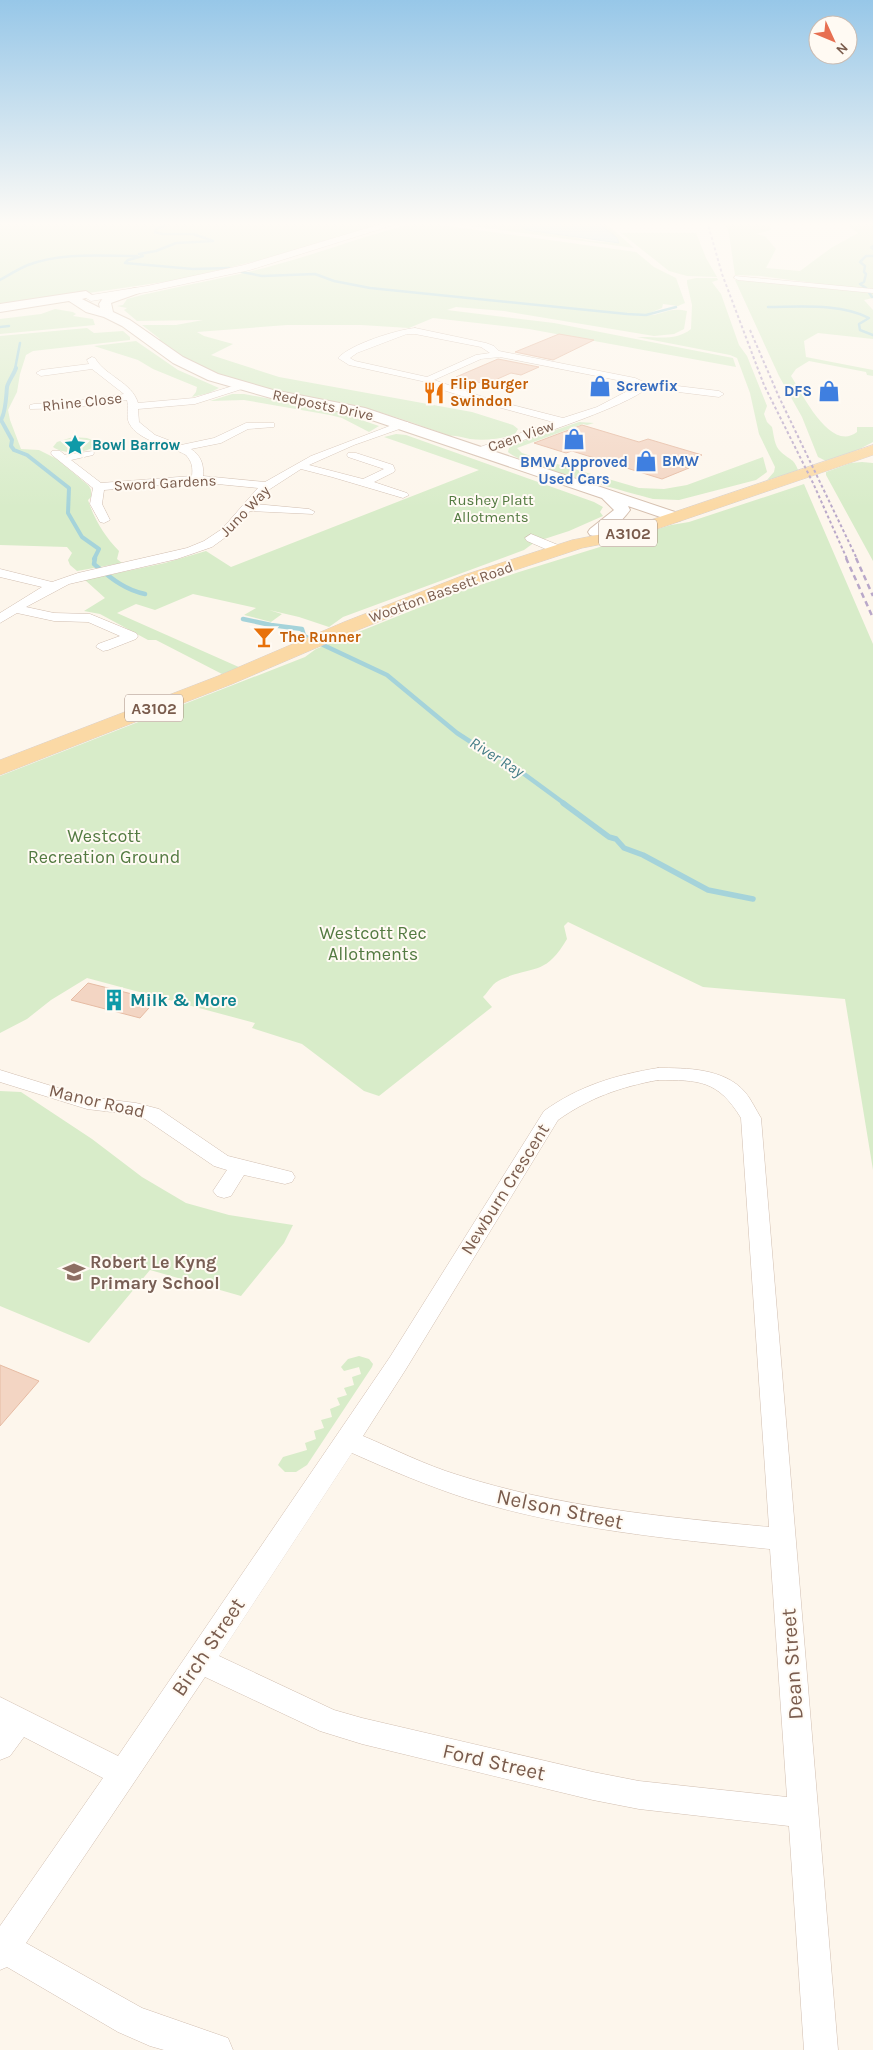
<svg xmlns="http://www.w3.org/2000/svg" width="873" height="2050" font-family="Karla,sans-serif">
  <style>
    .green { fill: #d8ecc9 }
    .water { fill: #bfe3e8; stroke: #a5d3da }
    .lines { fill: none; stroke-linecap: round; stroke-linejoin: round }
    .stream-far3 { stroke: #a5d3da; stroke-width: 2.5 }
    .stream-far2 { stroke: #a5d3da; stroke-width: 4 }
    .stream-far1 { stroke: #a5d3da; stroke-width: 4.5 }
    .stream { stroke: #a5d3da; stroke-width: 5.5 }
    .building { fill: #f3d5c3; stroke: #e6bba3 }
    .minor-casing { stroke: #d1beb0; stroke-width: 1 }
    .tertiary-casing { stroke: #d1beb0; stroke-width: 1 }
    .secondary-casing { stroke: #d6c0b0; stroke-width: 2 }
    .primary-casing { stroke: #dad1cd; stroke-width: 1 }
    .minor { fill: #fff; fill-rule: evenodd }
    .tertiary { fill: #fff; fill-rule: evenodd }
    .secondary { fill: #fff; fill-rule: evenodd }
    .primary { fill: #fbd9a5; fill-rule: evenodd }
    .rail-far1 { stroke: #b9a8c9; stroke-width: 2; stroke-dasharray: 3 2.5; stroke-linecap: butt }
    .rail { stroke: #b9a8c9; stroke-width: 2.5; stroke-dasharray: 5.5 4; stroke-linecap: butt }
    .labels { text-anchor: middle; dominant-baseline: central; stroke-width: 4; stroke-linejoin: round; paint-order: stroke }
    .far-food-label { font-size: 15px; font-weight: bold; fill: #c56008; stroke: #fffaf3; text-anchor: start }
    .far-shop-label { font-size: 15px; font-weight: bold; fill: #366cbe; stroke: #fffaf3; text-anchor: start }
    .far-street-label { font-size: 15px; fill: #7a5c4d; stroke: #fffaf3 }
    .far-culture-label { font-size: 15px; font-weight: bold; fill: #0d838f; stroke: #fffaf3; text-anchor: start }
    .far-park-label { font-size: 15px; fill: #537a41; stroke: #fffaf3 }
    .shield { fill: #fffaf3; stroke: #a28b7f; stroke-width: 1 }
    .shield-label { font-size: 16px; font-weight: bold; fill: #7a5c4d }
    .far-water-label { font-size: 16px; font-style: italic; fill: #437c86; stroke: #fffaf3 }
    .park-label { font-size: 18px; fill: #537a41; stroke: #fffaf3 }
    .culture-label { font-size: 18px; font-weight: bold; fill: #0d838f; stroke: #fffaf3; text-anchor: start }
    .street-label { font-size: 18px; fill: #7a5c4d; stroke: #fffaf3 }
    .education-label { font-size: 18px; font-weight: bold; fill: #785e54; stroke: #fffaf3; text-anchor: start }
    .near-street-label { font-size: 21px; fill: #7a5c4d; stroke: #fffaf3 }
  </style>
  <rect width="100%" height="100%" fill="#fdf6ec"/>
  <path class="green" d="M0,221H392L298,251L177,280L0,306Z
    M484,221H512L519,226L591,241L619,243L617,238L596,221H603L634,248L471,226Z
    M725,221H769L771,230L756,234L765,236L776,249L766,268L800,271L831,248L858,233L842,221H873V298L864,300L873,310V339L818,333L804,341L806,357L873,370V376L867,375L866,372L809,361L796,369L791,376C802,393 830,453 857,432V427H873V442L852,453L826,461L818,457L802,417L779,376L735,280L818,286L814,283L761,276L735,275L729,234Z
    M420,222L636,252L654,267L676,278L685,303L678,306L663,304L662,308L645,315C660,317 668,306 687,311L684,329L674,334L654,336L504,311L456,307L447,310L554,323L733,358L736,367L529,329L433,318L409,328L361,325H287L197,332L204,336L233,344L211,355L279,377L472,412L513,425L518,429L515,434C501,439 485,441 470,439C463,438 457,435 450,436C419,425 387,413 355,406C302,394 246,390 196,366C183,359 170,348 158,340L160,339L142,325H176L203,320L137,321L124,310L127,308L117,306L123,305L127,299C176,286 226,279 275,265C324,252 371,233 420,222Z
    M621,233H696L706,258L717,277L687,276L669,271Z
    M696,278H717L718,280L712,282L721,294L739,345L747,356L767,406L764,414L767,422L772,427C774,435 774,446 781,452C792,462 793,457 799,472L767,480L774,472L775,467L759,434L750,393L737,358L730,355L637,337C655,336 675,342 691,329L692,305L687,283V280Z
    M55,309L73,312L76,314L73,316L93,319L95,325L0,334V319L41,314Z
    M87,328L94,333L123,331L130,337V340L33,351L26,355L20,374L17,392L8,410L10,420L21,449L39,450L57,459L89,486L91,490V497L88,500C94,519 105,537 119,551L117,559L122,563L77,571L70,565L68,560L72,553L67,547L0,545V336Z
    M136,341L178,370L219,388L209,393L192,397L196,392L197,387L153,369L138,360L94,346Z
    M232,394H244L335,411L379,426L369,432L342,418L330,415L244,400L210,401Z
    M579,422L594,423L587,425L583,424L517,448L522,453L540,459L639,488L664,489L687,485L763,457L767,472L756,480L679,500L653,499C629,492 521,465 508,452L509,448L515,444Z
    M396,434L406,435L594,502L603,507L600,512L603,516L569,531L535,542L524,550L343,617L329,627L299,617L269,610L282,614L271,622L244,615L256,608L193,594L155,610L136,604L117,613L241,668L222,674L156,640H148L100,614L84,611L105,598L85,580L165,563L206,551L231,567L479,470L384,437Z
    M73,437L87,438L95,441L97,444C88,454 64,455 53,447L57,442Z
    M862,462L873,463V561L826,475V472L851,463Z
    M804,484L873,644V1170L845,999L703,987L568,922L564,926L567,939C545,976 535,965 502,979C492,983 490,990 483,997L492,1007L379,1096L364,1091L302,1044L252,1028L255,1023L87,978L51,1000L27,1019L0,1033V776L305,657L316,649L453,594L519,572L671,525L689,522Z
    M0,1091L21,1092L92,1139L142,1177L186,1203L229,1215L293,1225L284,1243L241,1296L150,1270L89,1343L0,1306Z
    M359,1356L369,1359L373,1364L372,1367L307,1465L296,1472H285L278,1465L283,1457L307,1450L305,1443L316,1439L314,1431L324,1428L321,1420L332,1417L330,1409L340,1405L337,1398L347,1395L344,1388L354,1385L352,1377L361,1374L359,1367L344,1371L341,1367L348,1359Z"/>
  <path class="water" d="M512,221H596L617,238L619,243L527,230Z"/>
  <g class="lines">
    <path class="stream-far3" d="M175,221L156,229L155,232L162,234H193L213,241L176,243L156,251L139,254L143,256L128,260L125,263L193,269L229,268
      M869,221L873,227
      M873,246L871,247L873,249
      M242,272L262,276L315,274L334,281L370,288L627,314L646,315L676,307
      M0,280C9,275 18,269 28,265C61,252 102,256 137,256
      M872,297L866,288L860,284L864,282L866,274L864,272L865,266L860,262L866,256H873
      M768,307C800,307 840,303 869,318L859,324L860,330L873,335
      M0,327L9,326
      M15,369L20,343"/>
    <path class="stream-far2" d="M16,368C14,374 8,382 7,387C6,398 6,411 1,420L12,440L11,446L14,450L27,455L69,488L68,513L82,537L99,549L94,559"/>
    <path class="stream-far1" d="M95,558L94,564C110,577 124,590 145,594
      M243,619L271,625L302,629L304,636L387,675L457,733L477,746L505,760L565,804"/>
    <path class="stream" d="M563,803L609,837L616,839L624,848L643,855L708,890L753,899"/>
  </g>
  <path class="building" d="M559,334L594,340L553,360L515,352Z
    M498,359L539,367L521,375L511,373L486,384L456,377Z
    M582,425L639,442L648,439L702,455L678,465L689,468L662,479L572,451L566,453L534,443Z
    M88,983L156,1000L140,1018L71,1000Z
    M0,1365L39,1381L0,1426Z"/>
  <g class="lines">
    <g class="minor-casing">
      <path id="minor" d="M735,276L873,289V293L738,280L734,278Z
        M415,328L486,343L494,346L499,351L635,378L644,382L719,391L724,394L719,397L646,388C635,404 503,448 478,454L473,451L474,449L553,422L483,403L428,385L426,382L349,365L338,358C351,344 396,330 415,328ZM407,334H415L481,347L490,353L476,355L427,377L355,361L350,358L357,353ZM500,357L632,383L637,386L597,407L563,418L489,399L434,380L481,359Z
        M92,357L95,358C105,376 132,382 138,403L194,398L239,384H245V388L195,404L138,409L139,422L155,435L181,445L214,438L246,423H274V427L248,429L221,443L191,449C201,456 204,464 203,476L265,482L311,456L400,422H408V426L354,445L309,465L363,479L384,469L348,457L347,455L348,453H356L393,465L395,470L394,472L374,482L407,493L409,495L403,498L332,477L301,469L270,489L255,504L309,509L315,512L313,514L250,511L230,534L212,547L177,559L69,584L26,607L54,613L90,614L136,633L138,636L136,639L108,650L103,651L96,647L98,644L120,636L88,622L54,621L17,613L0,623V613L42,587L0,577V569L52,582L78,573L187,548L204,541L222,529L258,488L197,482L104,490L102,504L110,520L104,523L100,522L90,504L93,488L52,455L51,453L52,451H60L65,455L93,451L94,453L93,455L71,460L101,483L192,476C193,467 192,462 186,455C169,445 139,442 129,423C126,416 129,407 127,400L69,408L30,409V405L34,404L69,402L124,394L92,369L41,376L36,373L41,370L89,364L87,360Z
        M531,534L563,547L565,550L559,554L555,553L527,541L525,538Z
        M658,1068C686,1068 724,1068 745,1092C751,1099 756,1110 761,1118L838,2050H804L789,1826L639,1809L593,1800L362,1744L320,1731L205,1677L26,1943L142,2008L228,2038L233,2050H164L150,2046L118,2032L7,1967L0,1970V1926L103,1778L24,1737L10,1756L0,1760V1697L118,1756L390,1357L544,1111C579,1086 615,1075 658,1068ZM658,1080C699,1080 718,1080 741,1118L769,1527C664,1517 558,1507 458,1475C425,1465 394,1449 363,1436L406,1369L558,1120C589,1098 620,1087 658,1080ZM352,1453C390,1470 428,1486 468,1499C566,1529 668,1539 770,1549L787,1797L639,1781L593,1772L362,1718L334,1710L219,1656Z
        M0,1070L87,1097L136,1103L159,1109L228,1156L292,1172L295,1177L292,1182L285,1184L244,1175L231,1196L224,1198L217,1196L213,1191L227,1170L214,1166L145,1119L128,1114L87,1109L0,1082Z"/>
    </g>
    <g class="tertiary-casing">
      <path id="tertiary" d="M391,221H406L250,270L147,292L91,301L86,298L91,295L147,286L244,265Z"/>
    </g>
    <g class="secondary-casing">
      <path id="secondary" d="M135,288L139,289L141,291L139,293L111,303L113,312L130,320L183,357L218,374L273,390L365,408L681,514L683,517L681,520L675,522L628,506L630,510C622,521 605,539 590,535L588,532L590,529L614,510L602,498L357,415L271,398L208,380L173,363L122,326L104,317L86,312L69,301L0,312V304L86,291L92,295L90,297L82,299L100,308L99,304L103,298Z"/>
    </g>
    <g class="primary-casing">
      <path id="primary" d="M873,445V455L628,539L582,548L476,583L358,630L232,684L0,775V760L218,676L344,622L464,575L572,540L618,531Z"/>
    </g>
    <use href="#minor" class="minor"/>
    <use href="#tertiary" class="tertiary"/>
    <use href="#secondary" class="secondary"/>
    <use href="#primary" class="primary"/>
    <path class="rail-far1" d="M707,221L722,274L764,385L813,483L847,559
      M750,330L779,397L857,559"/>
    <path class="rail" d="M846,558L873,618
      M856,558L873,596"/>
  </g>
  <linearGradient id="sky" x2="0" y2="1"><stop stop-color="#97c7e8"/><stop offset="0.44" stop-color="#fefbf6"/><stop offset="1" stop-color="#fefbf6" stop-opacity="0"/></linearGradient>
  <rect width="873" height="508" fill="url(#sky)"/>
  <defs>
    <g id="shop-bare" transform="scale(1.725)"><path d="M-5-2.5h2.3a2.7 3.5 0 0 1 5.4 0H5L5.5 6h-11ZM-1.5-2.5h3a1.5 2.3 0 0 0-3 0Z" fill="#3f7fe0" stroke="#fffaf3" stroke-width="2.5" paint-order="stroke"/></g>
    <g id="restaurant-bare" transform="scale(1.725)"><path d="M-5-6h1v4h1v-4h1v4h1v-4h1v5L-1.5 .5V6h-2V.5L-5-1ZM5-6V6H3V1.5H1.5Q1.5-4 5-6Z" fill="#e8710a" stroke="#fffaf3" stroke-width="2.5" paint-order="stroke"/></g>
    <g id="sight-bare" transform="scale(1.725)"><path d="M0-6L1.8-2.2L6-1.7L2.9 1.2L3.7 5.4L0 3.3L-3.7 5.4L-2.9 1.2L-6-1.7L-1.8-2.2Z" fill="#0f9aa8" stroke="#fffaf3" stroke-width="2.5" paint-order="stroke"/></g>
    <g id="bar-bare" transform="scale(1.725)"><path d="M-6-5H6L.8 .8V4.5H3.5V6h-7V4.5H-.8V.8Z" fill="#e8710a" stroke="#fffaf3" stroke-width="2.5" paint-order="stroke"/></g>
    <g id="building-bare" transform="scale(1.725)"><path d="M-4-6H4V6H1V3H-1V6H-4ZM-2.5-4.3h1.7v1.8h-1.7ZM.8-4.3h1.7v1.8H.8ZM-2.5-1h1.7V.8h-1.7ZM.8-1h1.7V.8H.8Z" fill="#0f9aa8" stroke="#fffaf3" stroke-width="2.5" paint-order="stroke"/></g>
    <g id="school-bare" transform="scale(1.725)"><path d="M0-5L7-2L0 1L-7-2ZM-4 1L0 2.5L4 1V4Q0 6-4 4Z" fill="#8d6e63" stroke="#fffaf3" stroke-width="2.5" paint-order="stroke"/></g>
  </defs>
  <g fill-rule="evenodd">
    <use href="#shop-bare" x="600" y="386"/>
    <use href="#shop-bare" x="829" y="391"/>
    <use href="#restaurant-bare" x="434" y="393"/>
    <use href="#shop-bare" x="574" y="439"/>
    <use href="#sight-bare" x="75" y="445"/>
    <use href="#shop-bare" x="646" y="461"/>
    <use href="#bar-bare" x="264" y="637"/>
    <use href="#building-bare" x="114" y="1000"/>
    <use href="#school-bare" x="74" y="1272"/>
  </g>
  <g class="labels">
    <g class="far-food-label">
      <text x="450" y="384">Flip Burger<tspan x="450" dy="17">Swindon</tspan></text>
      <text x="280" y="637">The Runner</text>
    </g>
    <g class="far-shop-label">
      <text x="616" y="386">Screwfix</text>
      <text x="812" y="391" text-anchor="end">DFS</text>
      <text x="662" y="461">BMW</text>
      <text x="574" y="462" text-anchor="middle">BMW Approved<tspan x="574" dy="17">Used Cars</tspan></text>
    </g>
    <g class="far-street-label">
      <text transform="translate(82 402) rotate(-6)">Rhine Close</text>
      <text transform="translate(323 405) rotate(12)">Redposts Drive</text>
      <text transform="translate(521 436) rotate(-19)">Caen View</text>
      <text transform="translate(165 483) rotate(-3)">Sword Gardens</text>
      <text transform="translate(245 511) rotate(-46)">Juno Way</text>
      <text transform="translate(441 592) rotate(-20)">Wootton Bassett Road</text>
    </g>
    <g class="far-culture-label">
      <text x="92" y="445">Bowl Barrow</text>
    </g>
    <g class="far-park-label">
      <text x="491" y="500">Rushey Platt<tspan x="491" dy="17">Allotments</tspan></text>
    </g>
    <g class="shield">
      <rect x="599" y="519.5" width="58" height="27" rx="4"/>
      <rect x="125" y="694.5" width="58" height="27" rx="4"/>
    </g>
    <g class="shield-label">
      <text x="628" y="533">A3102</text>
      <text x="154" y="708">A3102</text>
    </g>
    <g class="far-water-label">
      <text transform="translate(497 757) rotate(32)">River Ray</text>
    </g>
    <g class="park-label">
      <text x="104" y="836">Westcott<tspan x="104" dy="21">Recreation Ground</tspan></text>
      <text x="373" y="933">Westcott Rec<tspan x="373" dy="21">Allotments</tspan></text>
    </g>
    <g class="culture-label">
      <text x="130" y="1000">Milk &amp; More</text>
    </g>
    <g class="street-label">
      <text transform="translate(97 1101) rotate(13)">Manor Road</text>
      <text transform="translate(505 1189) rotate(-58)">Newburn Crescent</text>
    </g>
    <g class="education-label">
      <text x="90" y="1262">Robert Le Kyng<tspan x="90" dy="21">Primary School</tspan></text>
    </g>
    <g class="near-street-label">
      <text transform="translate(560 1509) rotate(12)">Nelson Street</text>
      <text transform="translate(208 1647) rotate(-56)">Birch Street</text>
      <text transform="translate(792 1664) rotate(-94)">Dean Street</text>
      <text transform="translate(494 1762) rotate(13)">Ford Street</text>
    </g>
  </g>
  <g transform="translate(833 40) rotate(134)"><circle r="24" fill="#fffaf3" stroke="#cabbb1"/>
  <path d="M0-4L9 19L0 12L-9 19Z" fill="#e76f51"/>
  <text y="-8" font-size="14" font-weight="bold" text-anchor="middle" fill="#7a5c4d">N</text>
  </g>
</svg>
